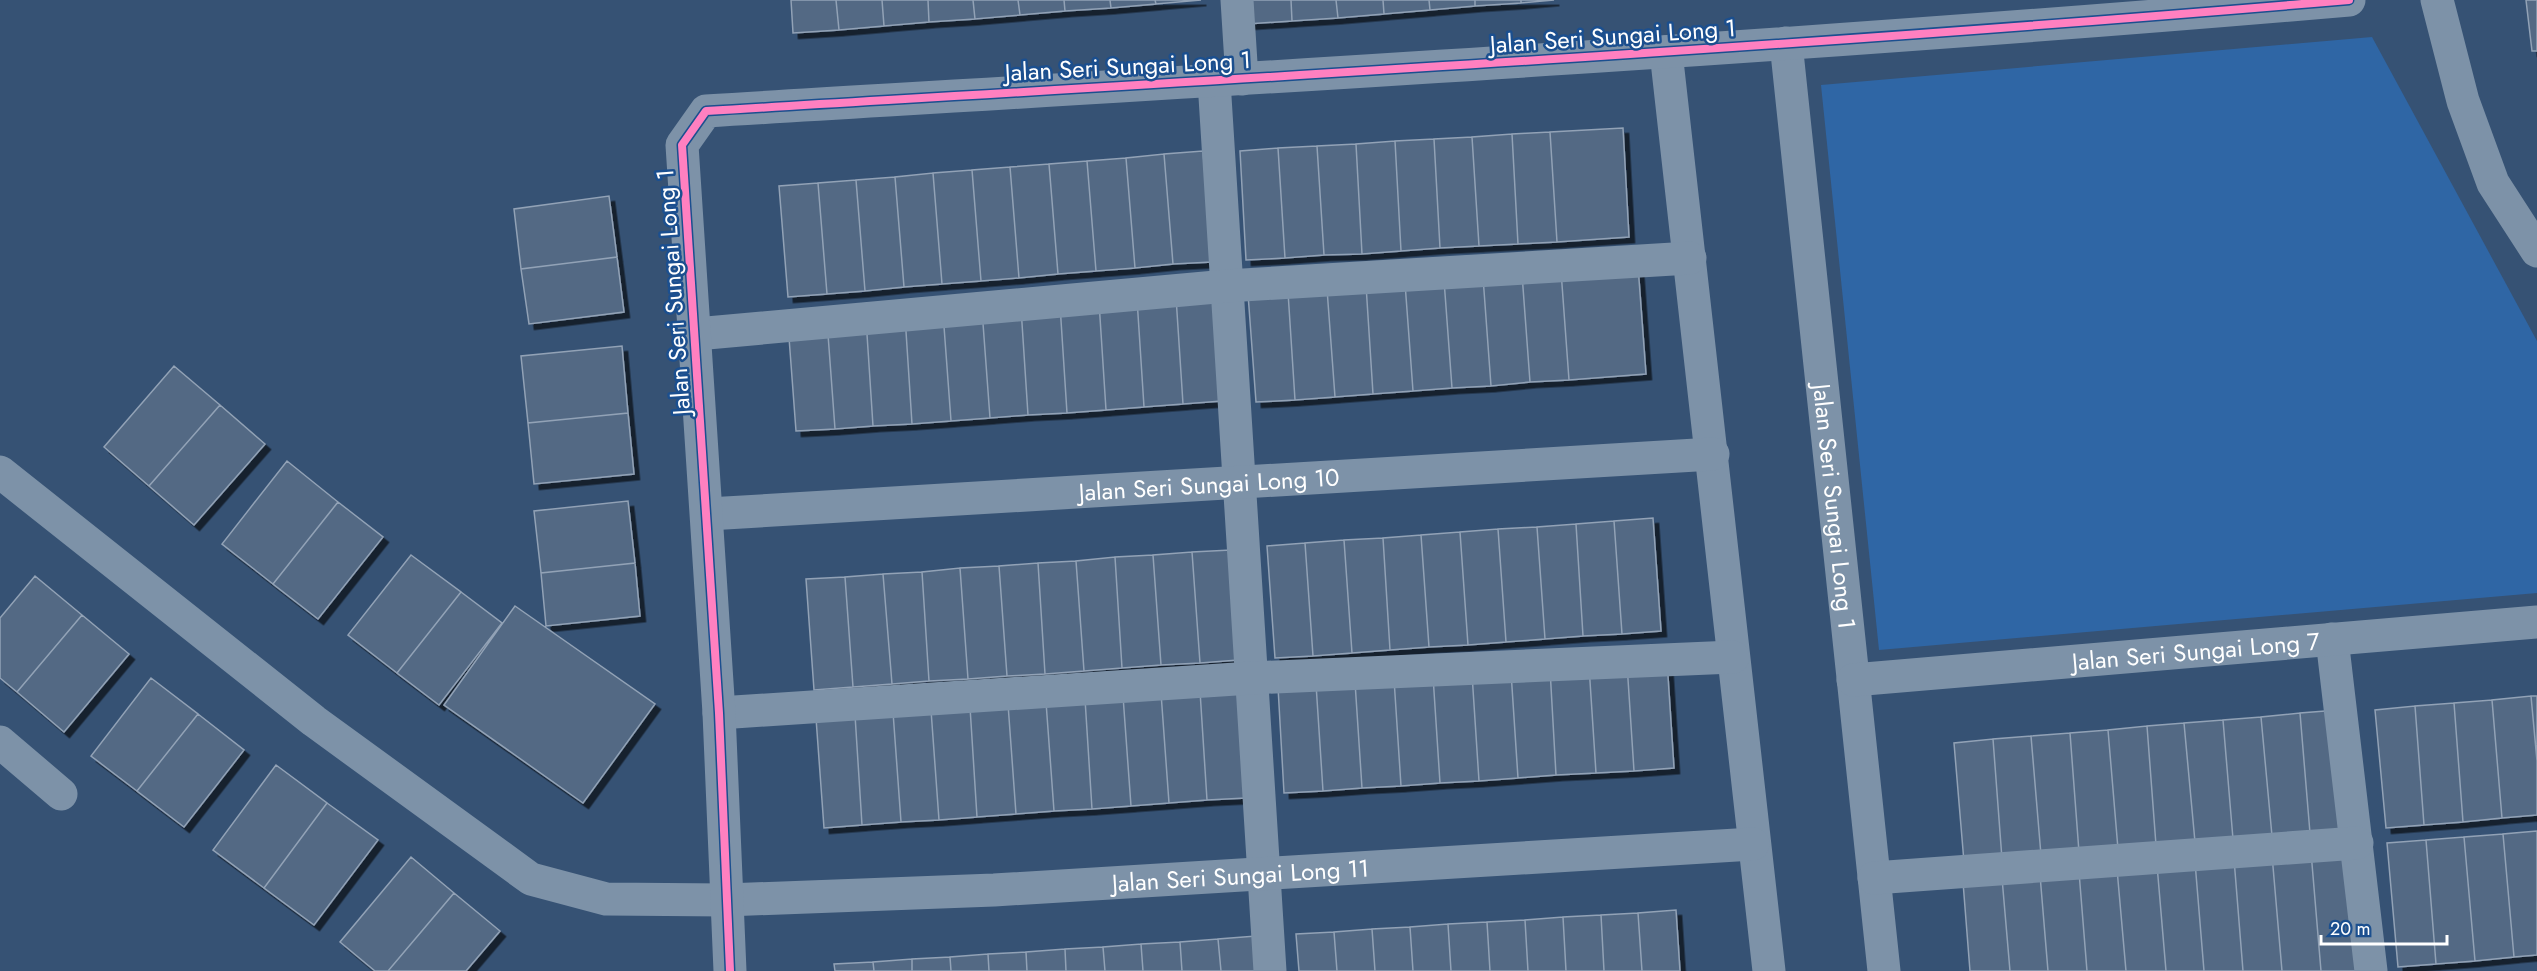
<svg xmlns="http://www.w3.org/2000/svg" width="2537" height="971" font-family="Jost,sans-serif">
  <style>
    .green { fill: #2f66a5 }
    .building { fill: #526984; stroke: #92a2b6; stroke-width: 1.5; filter: url(#shadow) }
    .lines { fill: none; stroke-linecap: round; stroke-linejoin: round }
    .minor { stroke: #7d92a8; stroke-width: 33 }
    .cycleway-casing { stroke: #1b4f8f; stroke-width: 11 }
    .cycleway { stroke: #ff80c0; stroke-width: 8 }
    .labels { text-anchor: middle; dominant-baseline: central; stroke-width: 5; stroke-linejoin: round; paint-order: stroke }
    .street-label { font-size: 24px; fill: #fff; stroke: #1b4f8f }
  </style>
  <defs>
    <filter id="shadow"><feDropShadow dx="5.5" dy="5.5" stdDeviation="0" flood-color="#0009"/></filter>
  </defs>
  <rect width="100%" height="100%" fill="#365274"/>
  <path class="green" d="M2372,37L2537,341V593L1879,650L1821,85Z"/>
  <path class="building" d="M791,0H836L839,30L793,33Z
    M836,0H882L884,26L839,30Z
    M882,0H928L929,22L884,26Z
    M928,0H973L975,19L929,22Z
    M973,0H1018L1020,15L975,19Z
    M1018,0H1064L1065,11L1020,15Z
    M1064,0H1110L1111,8L1065,11Z
    M1110,0H1155L1156,4L1111,8Z
    M1155,0H1201L1156,4Z
    M1245,0H1291L1292,21L1247,24Z
    M1291,0H1336L1338,18L1292,21Z
    M1336,0H1383L1384,14L1338,18Z
    M1383,0H1429L1430,10L1384,14Z
    M1429,0H1475V6L1430,10Z
    M1475,0H1521V3L1475,6Z
    M1521,0H1554L1521,3Z
    M2526,0H2537V51H2532Z
    M1623,128L1629,237L1557,242L1550,132Z
    M1550,132L1557,242L1518,244L1512,134Z
    M1512,134L1518,244L1479,246L1472,137Z
    M1472,137L1479,246L1440,248L1434,139Z
    M1434,139L1440,248L1401,251L1395,141Z
    M1395,141L1401,251L1362,254L1356,144Z
    M1356,144L1362,254L1324,255L1317,146Z
    M1317,146L1324,255L1285,258L1278,148Z
    M1278,148L1285,258L1246,260L1240,151Z
    M1203,151L1212,262L1173,264L1164,154Z
    M1164,154L1173,264L1135,268L1126,158Z
    M1126,158L1135,268L1096,271L1087,161Z
    M1087,161L1096,271L1058,274L1049,164Z
    M1049,164L1058,274L1019,278L1010,167Z
    M1010,167L1019,278L981,281L972,170Z
    M972,170L981,281L942,284L933,173Z
    M933,173L942,284L904,287L895,177Z
    M895,177L904,287L865,291L856,180Z
    M856,180L865,291L827,294L818,183Z
    M818,183L827,294L788,297L779,186Z
    M609,196L617,257L521,269L514,209Z
    M617,257L624,312L529,324L521,269Z
    M1638,266L1646,374L1569,380L1561,271Z
    M1561,271L1569,380L1530,382L1522,274Z
    M1522,274L1530,382L1491,386L1483,277Z
    M1483,277L1491,386L1452,388L1444,280Z
    M1444,280L1452,388L1413,391L1405,283Z
    M1405,283L1413,391L1373,394L1366,285Z
    M1366,285L1373,394L1335,397L1327,289Z
    M1327,289L1335,397L1295,400L1288,292Z
    M1288,292L1295,400L1256,402L1248,294Z
    M1214,294L1222,401L1183,404L1176,297Z
    M1176,297L1183,404L1144,407L1137,299Z
    M1137,299L1144,407L1106,410L1099,302Z
    M1099,302L1106,410L1067,413L1060,305Z
    M1060,305L1067,413L1028,415L1021,308Z
    M1021,308L1028,415L990,418L982,310Z
    M982,310L990,418L951,421L943,313Z
    M943,313L951,421L912,424L905,316Z
    M905,316L912,424L873,426L866,319Z
    M866,319L873,426L835,429L827,321Z
    M827,321L835,429L796,431L788,324Z
    M622,346L628,413L528,423L521,356Z
    M174,366L220,405L149,486L104,447Z
    M220,405L265,444L194,525L149,486Z
    M628,413L634,474L534,484L528,423Z
    M287,461L338,502L273,584L222,544Z
    M628,501L635,563L541,573L534,511Z
    M338,502L383,537L318,619L273,584Z
    M1653,518L1661,631L1622,634L1614,521Z
    M1614,521L1622,634L1583,636L1576,524Z
    M1576,524L1583,636L1545,639L1537,527Z
    M1537,527L1545,639L1506,642L1498,529Z
    M1498,529L1506,642L1468,645L1460,532Z
    M1460,532L1468,645L1429,647L1421,535Z
    M1421,535L1429,647L1390,650L1383,538Z
    M1383,538L1390,650L1352,653L1344,540Z
    M1344,540L1352,653L1313,656L1305,543Z
    M1305,543L1313,656L1275,658L1267,546Z
    M1231,550L1238,660L1200,663L1192,552Z
    M1192,552L1200,663L1161,665L1153,555Z
    M411,555L461,592L397,673L348,635Z
    M1153,555L1161,665L1122,668L1115,557Z
    M1115,557L1122,668L1084,671L1076,561Z
    M1076,561L1084,671L1045,674L1038,563Z
    M635,563L640,616L546,626L541,573Z
    M1038,563L1045,674L1007,676L999,566Z
    M999,566L1007,676L968,679L960,568Z
    M960,568L968,679L929,681L922,572Z
    M922,572L929,681L892,684L883,574Z
    M883,574L892,684L853,687L845,577Z
    M35,576L82,615L17,692L0,678V618Z
    M845,577L853,687L814,690L806,579Z
    M461,592L502,623L439,705L397,673Z
    M515,606L655,704L583,803L444,705Z
    M82,615L129,654L64,732L17,692Z
    M1667,661L1674,768L1634,771L1627,664Z
    M1627,664L1634,771L1596,773L1589,666Z
    M1589,666L1596,773L1556,775L1550,669Z
    M1550,669L1556,775L1518,778L1511,672Z
    M1511,672L1518,778L1479,781L1472,674Z
    M1472,674L1479,781L1440,783L1433,676Z
    M1433,676L1440,783L1401,786L1394,679Z
    M151,678L198,714L137,791L91,756Z
    M1394,679L1401,786L1362,788L1355,682Z
    M1355,682L1362,788L1323,791L1316,684Z
    M1316,684L1323,791L1284,793L1278,687Z
    M1238,688L1246,798L1207,800L1200,691Z
    M1200,691L1207,800L1169,803L1161,693Z
    M1161,693L1169,803L1131,806L1123,696Z
    M1123,696L1131,806L1092,809L1085,699Z
    M2531,696L2537,761V815L2502,818L2492,700Z
    M2531,696H2537V761Z
    M1085,699L1092,809L1054,811L1046,702Z
    M2492,700L2502,818L2463,822L2454,703Z
    M1046,702L1054,811L1016,814L1008,704Z
    M2454,703L2463,822L2424,825L2415,706Z
    M1008,704L1016,814L977,817L970,707Z
    M2415,706L2424,825L2386,828L2375,710Z
    M970,707L977,817L939,820L931,710Z
    M931,710L939,820L901,822L893,712Z
    M2338,710L2348,830L2310,833L2300,713Z
    M893,712L901,822L862,825L855,715Z
    M2300,713L2310,833L2272,836L2261,717Z
    M198,714L244,750L184,827L137,791Z
    M855,715L862,825L824,828L816,718Z
    M2261,717L2272,836L2233,839L2223,720Z
    M2223,720L2233,839L2195,842L2184,723Z
    M2184,723L2195,842L2156,845L2147,726Z
    M2147,726L2156,845L2118,849L2108,730Z
    M2108,730L2118,849L2079,852L2070,733Z
    M2070,733L2079,852L2041,855L2031,736Z
    M2031,736L2041,855L2002,859L1993,739Z
    M1993,739L2002,859L1964,862L1954,743Z
    M276,765L327,803L264,888L213,850Z
    M327,803L378,840L314,925L264,888Z
    M2537,831V955L2514,957L2503,834Z
    M2503,834L2514,957L2475,961L2464,837Z
    M2464,837L2475,961L2436,964L2426,840Z
    M2426,840L2436,964L2398,967L2387,843Z
    M2350,849L2360,971H2321L2311,852Z
    M2311,852L2321,971H2282L2272,855Z
    M2272,855L2282,971H2243L2234,859Z
    M411,857L454,893L388,971H375L340,942Z
    M2234,859L2243,971H2204L2195,862Z
    M2195,862L2204,971H2166L2157,865Z
    M2157,865L2166,971H2126L2117,869Z
    M2117,869L2126,971H2087L2079,872Z
    M2079,872L2087,971H2048L2040,875Z
    M2040,875L2048,971H2010L2002,878Z
    M2002,878L2010,971H1970L1963,882Z
    M454,893L500,931L466,971H388Z
    M1676,910L1680,971H1642L1638,913Z
    M1638,913L1642,971H1604L1601,915Z
    M1601,915L1604,971H1566L1563,917Z
    M1563,917L1566,971H1528L1525,920Z
    M1525,920L1528,971H1490L1487,922Z
    M1487,922L1490,971H1451L1448,924Z
    M1448,924L1451,971H1413L1410,927Z
    M1410,927L1413,971H1375L1372,929Z
    M1372,929L1375,971H1337L1334,932Z
    M1334,932L1337,971H1299L1296,934Z
    M1256,936L1259,971H1221L1218,939Z
    M1218,939L1221,971H1182L1180,942Z
    M1180,942L1182,971H1143L1141,944Z
    M1141,944L1143,971H1105L1103,947Z
    M1103,947L1105,971H1066L1065,949Z
    M1065,949L1066,971H1027L1026,952Z
    M1026,952L1027,971H989L988,954Z
    M988,954L989,971H951L950,957Z
    M950,957L951,971H912V959Z
    M912,959V971H874L873,962Z
    M873,962L874,971H835L834,964Z"/>
  <g class="lines">
    <g class="minor">
      <path d="M1237,0L1242,79"/>
      <path d="M2437,0L2463,101L2493,183L2537,251"/>
      <path id="s1" d="M1786,43L1884,971"/>
      <path d="M1666,52L1769,971"/>
      <path d="M1214,81L1270,971"/>
      <path d="M696,334L1227,286L1690,258"/>
      <path id="s2" d="M0,472L314,721L531,879L606,899L726,900L994,890L1753,844"/>
      <path id="s3" d="M708,514L1713,454"/>
      <path d="M2332,639L2371,971"/>
      <path id="s4" d="M1853,680L2537,622"/>
      <path d="M719,713L1251,678L1733,657"/>
      <path d="M0,742L61,794"/>
      <path d="M1874,878L2357,843"/>
      <path d="M730,971L719,713L682,145L706,111C1254,78 1802,47 2349,0"/>
    </g>
    <g class="cycleway-casing">
      <path id="cycleway" d="M730,971L719,713L682,145L706,111C1254,78 1802,47 2349,0"/>
    </g>
    <use href="#cycleway" class="cycleway"/>
  </g>
  <g class="labels">
    <g class="street-label">
      <text transform="translate(1613 36) rotate(-4)">Jalan Seri Sungai Long 1</text>
      <text transform="translate(1128 66) rotate(-3)">Jalan Seri Sungai Long 1</text>
      <text transform="translate(673 292) rotate(-94)">Jalan Seri Sungai Long 1</text>
      <text stroke="none"><textPath href="#s3" startOffset="502">Jalan Seri Sungai Long 10</textPath></text>
      <text stroke="none"><textPath href="#s1" startOffset="466">Jalan Seri Sungai Long 1</textPath></text>
      <text stroke="none"><textPath href="#s4" startOffset="344">Jalan Seri Sungai Long 7</textPath></text>
      <text stroke="none"><textPath href="#s2" startOffset="1382">Jalan Seri Sungai Long 11</textPath></text>
    </g>
  </g>
  <path d="M2321 935v9h126v-9" fill="none" stroke="#ffffff" stroke-width="3"/>
  <text x="2330" y="935" font-size="18" fill="#ffffff" stroke="#1b4f8f" stroke-width="4.5" paint-order="stroke">20 m</text>
</svg>
